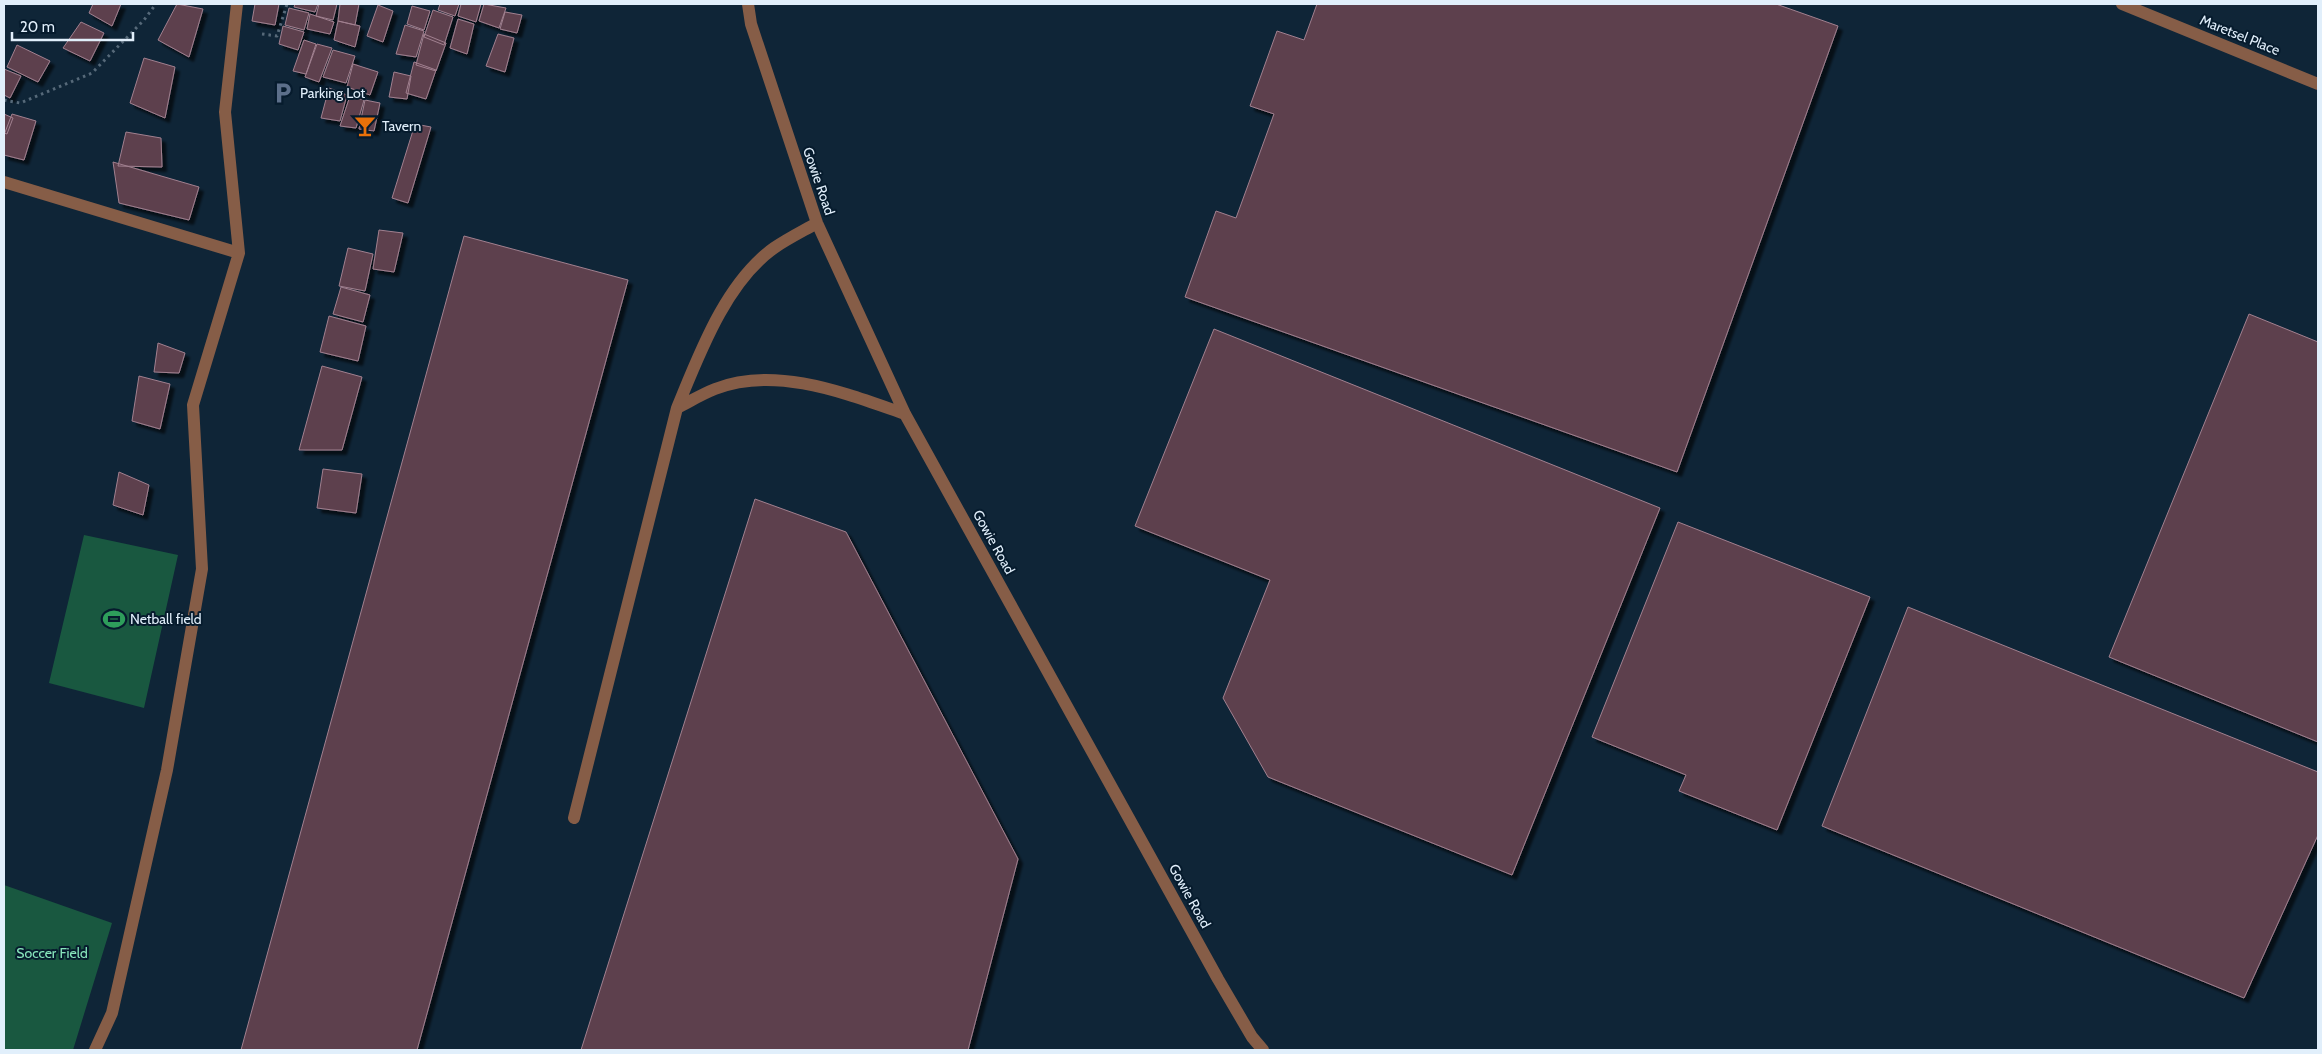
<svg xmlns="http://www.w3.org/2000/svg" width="2322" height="1054" font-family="Cabin,sans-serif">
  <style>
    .green { fill: #195840 }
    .building { fill: #5d404e; stroke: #a1808f; filter: url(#shadow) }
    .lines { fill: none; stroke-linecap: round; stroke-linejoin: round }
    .path { stroke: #566979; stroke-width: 3; stroke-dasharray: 2.5 4; stroke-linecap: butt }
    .service { stroke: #865d47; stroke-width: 12 }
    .minor { stroke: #865d47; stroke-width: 12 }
    .labels { text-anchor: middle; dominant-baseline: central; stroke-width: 4; stroke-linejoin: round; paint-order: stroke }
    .street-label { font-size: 14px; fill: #e1effb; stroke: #061b2d }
    .poi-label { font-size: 14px; fill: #e1effb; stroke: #061b2d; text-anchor: start }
    .park-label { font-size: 14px; fill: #87e6bc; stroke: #061b2d }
  </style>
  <defs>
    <filter id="shadow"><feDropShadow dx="4.5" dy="4.5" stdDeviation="1" flood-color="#0009"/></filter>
  </defs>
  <rect width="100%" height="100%" fill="#0f2537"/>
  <path class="green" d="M84,535L178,555L144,708L49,683Z
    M4,885L112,923L73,1050H4Z"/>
  <path class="building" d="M93,4H121L112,26L89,13Z
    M177,4L203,9L189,57L158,40Z
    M255,4H279L275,25L252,21Z
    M295,4H318L315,12L294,7Z
    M319,4H337L333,20L316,16Z
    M340,4H359L355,25L338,21Z
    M440,4H459L455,16L438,10Z
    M461,4H481L476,22L458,16Z
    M484,4L506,8L499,28L479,21Z
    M1317,4H1776L1838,26L1677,472L1185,297L1216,211L1236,218L1274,114L1250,106L1277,31L1304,40Z
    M378,5L393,11L383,42L367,36Z
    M412,6L430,11L424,30L407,24Z
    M289,8L309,13L304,30L285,25Z
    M433,10L453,17L444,45L424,37Z
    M505,12L522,15L517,33L500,29Z
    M310,14L334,22L330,34L307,29Z
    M458,19L474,24L467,54L450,48Z
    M338,21L360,26L355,47L334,40Z
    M81,22L104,33L90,61L63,48Z
    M405,25L424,31L416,57L396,54Z
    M283,26L304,32L298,50L279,44Z
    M424,34L446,43L436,71L416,65Z
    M498,34L514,38L505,72L486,66Z
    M304,40L316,44L306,74L293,71Z
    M317,44L332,48L319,82L305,77Z
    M17,45L50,61L38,82L7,67Z
    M333,50L355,56L346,83L323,77Z
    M144,58L175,67L165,118L130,103Z
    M414,62L436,70L426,99L406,93Z
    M353,64L378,72L370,95L347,87Z
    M4,69L21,76L10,98L4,95Z
    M394,72L411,76L407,99L389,97Z
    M329,88L347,95L340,121L321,118Z
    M350,96L364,100L356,128L340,126Z
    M365,100L380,103L374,131L359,129Z
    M4,114L13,118L7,134L4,133Z
    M12,114L36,121L24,160L4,155V135Z
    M415,124L431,127L408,203L392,198Z
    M126,132L161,138L162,167L118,166Z
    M113,162L199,187L189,220L119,203Z
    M379,230L403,233L394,272L373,269Z
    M464,236L628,280L417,1050H241Z
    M348,248L373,254L365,291L339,286Z
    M341,287L370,295L363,322L333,314Z
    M2249,314L2318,342V742L2109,657Z
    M329,316L366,326L358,361L320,352Z
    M1214,329L1660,508L1512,875L1268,777L1223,698L1270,580L1135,526Z
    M158,343L185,353L179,373L154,372Z
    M322,366L362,377L342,450H299Z
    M139,376L170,384L160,429L132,421Z
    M323,469L362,474L356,513L317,508Z
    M119,472L149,485L143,515L113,505Z
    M755,499L846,532L1018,859L968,1050H581Z
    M1678,522L1870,597L1777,830L1679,791L1686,775L1592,737Z
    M1908,607L2318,772V835L2244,998L1822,826Z"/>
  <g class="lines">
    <path class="path" d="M262,34L277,36L287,4
      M4,100L20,103L92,73L144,20L156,4"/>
    <path class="service" d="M748,4L751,24L817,223L905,414L1218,979L1252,1037L1263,1050
      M2122,4L2318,84
      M677,408C689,402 702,394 715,389C776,365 847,394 905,414
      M574,818L677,408C699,355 725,283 774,248C787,239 803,231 817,223"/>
    <path class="minor" d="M4,182L239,253
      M95,1050L112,1013L167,770L202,569L193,405L239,253L225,112L237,4"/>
  </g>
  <defs>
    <g id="parking-bare" transform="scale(1.725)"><path d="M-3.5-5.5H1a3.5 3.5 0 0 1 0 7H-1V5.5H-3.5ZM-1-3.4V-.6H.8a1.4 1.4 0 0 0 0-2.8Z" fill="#5c6f8a" stroke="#061b2d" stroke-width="2.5" paint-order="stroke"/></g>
    <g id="bar-bare" transform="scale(1.725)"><path d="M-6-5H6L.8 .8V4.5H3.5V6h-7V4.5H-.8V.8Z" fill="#e8710a" stroke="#061b2d" stroke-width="2.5" paint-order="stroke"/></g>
    <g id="stadium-bare" transform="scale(1.725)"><path d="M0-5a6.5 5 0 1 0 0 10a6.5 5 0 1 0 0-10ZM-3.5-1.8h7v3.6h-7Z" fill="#2e9e5b" stroke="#061b2d" stroke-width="2.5" paint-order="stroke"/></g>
  </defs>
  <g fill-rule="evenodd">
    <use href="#parking-bare" x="283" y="93"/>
    <use href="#bar-bare" x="365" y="126"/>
    <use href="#stadium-bare" x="114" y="619"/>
  </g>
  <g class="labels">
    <g class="street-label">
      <text transform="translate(2240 35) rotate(22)">Maretsel Place</text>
      <text transform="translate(819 181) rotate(71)">Gowie Road</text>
      <text transform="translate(994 542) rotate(61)">Gowie Road</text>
      <text transform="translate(1190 896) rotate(61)">Gowie Road</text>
    </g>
    <g class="poi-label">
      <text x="300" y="93">Parking Lot</text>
      <text x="382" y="126">Tavern</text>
      <text x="130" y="619">Netball field</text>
    </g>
    <g class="park-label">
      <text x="52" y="953">Soccer Field</text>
    </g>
  </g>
  <rect width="2322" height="1054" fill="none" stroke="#e1effb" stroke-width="10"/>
  <path d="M12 32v8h121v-8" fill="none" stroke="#e1effb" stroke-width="2.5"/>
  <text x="20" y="32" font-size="15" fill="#e1effb" stroke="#061b2d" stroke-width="4" paint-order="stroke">20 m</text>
</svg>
